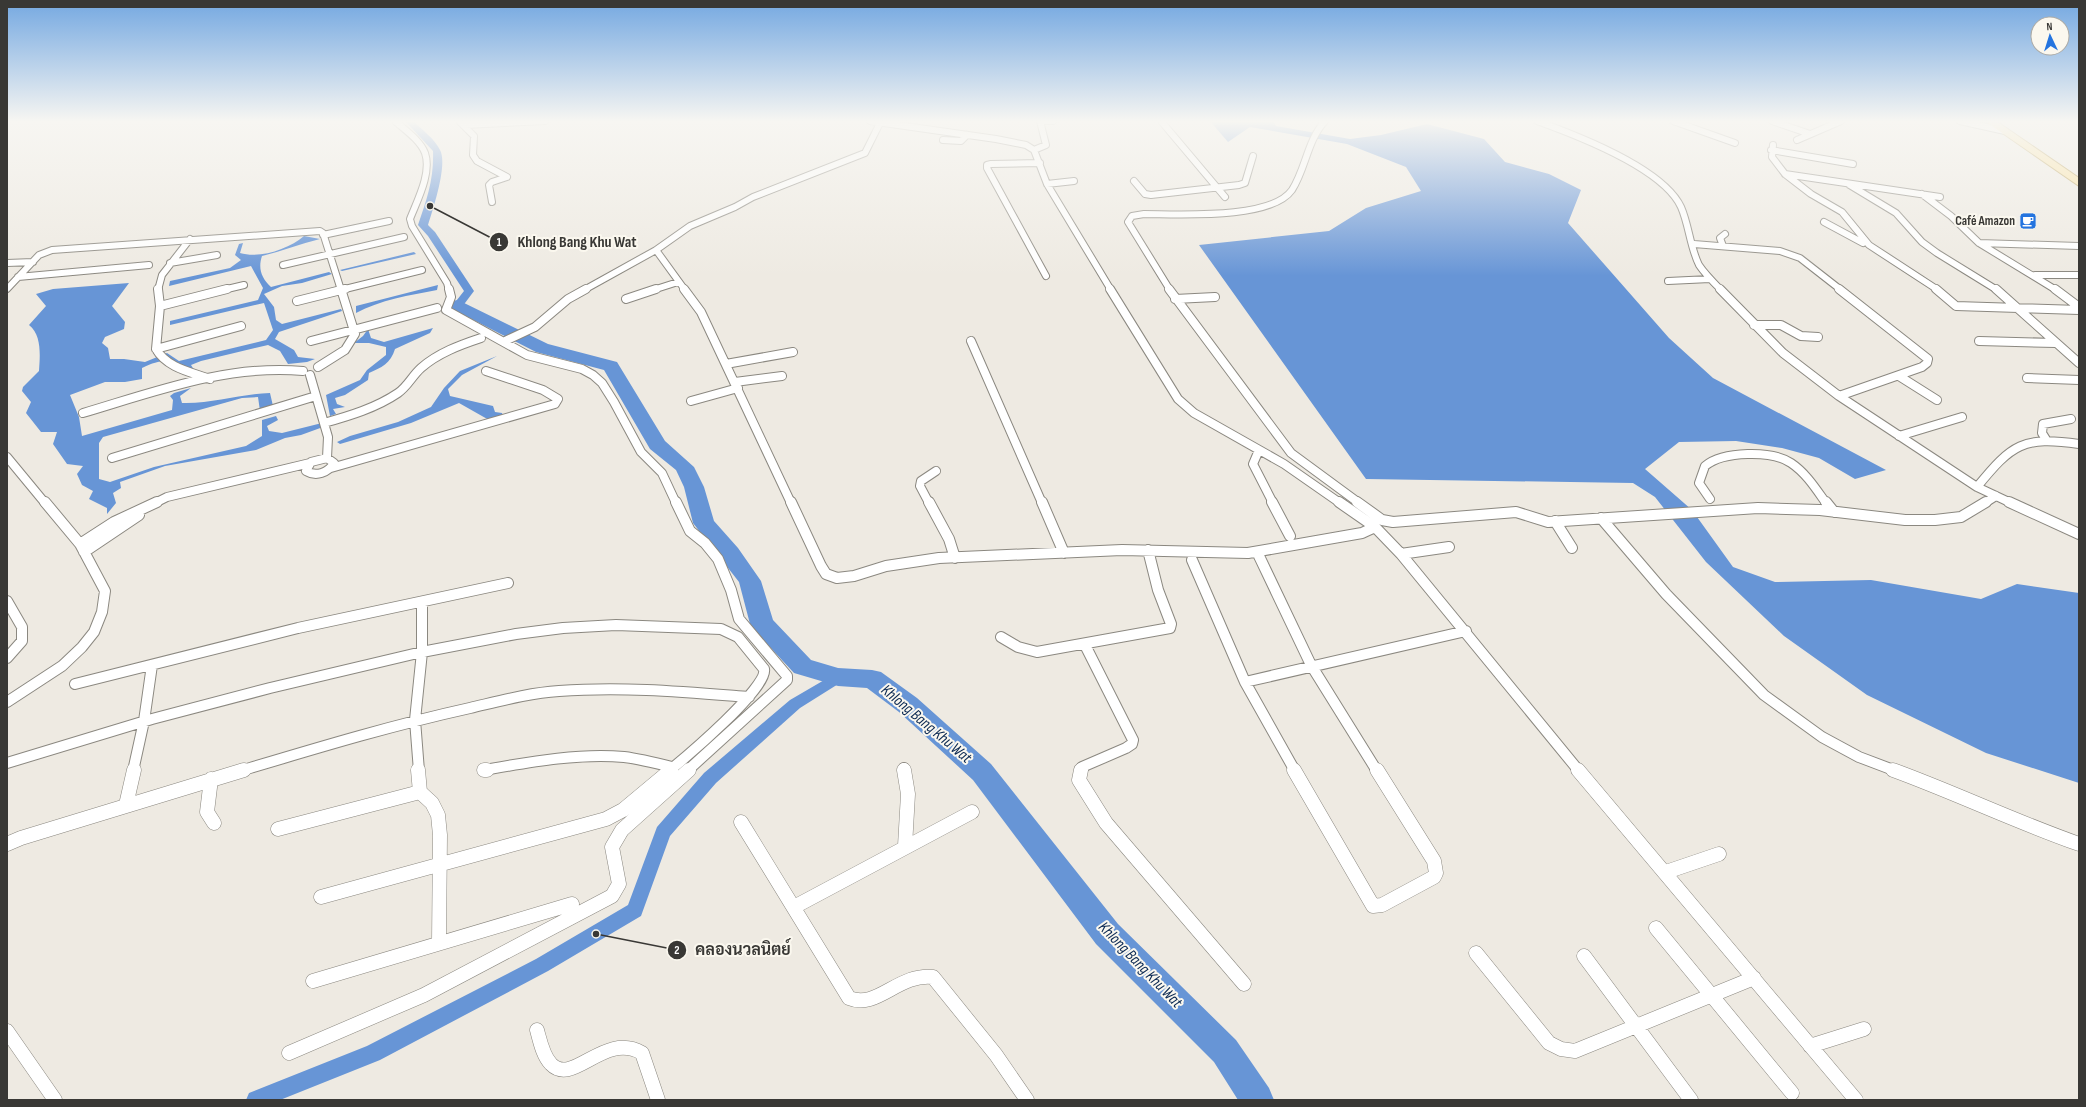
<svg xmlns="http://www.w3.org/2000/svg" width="2086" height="1107" font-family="'Sofia Sans Condensed',Sarabun,sans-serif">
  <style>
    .water { fill: #6795d6 }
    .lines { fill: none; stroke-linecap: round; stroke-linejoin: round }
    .canal { fill: #6795d6; fill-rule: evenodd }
    .river { fill: #6795d6; fill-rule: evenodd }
    .minor-far3-casing { stroke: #8b8880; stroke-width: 8 }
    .minor-far2-casing { stroke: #8b8880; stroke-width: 10 }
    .minor-far1-casing { stroke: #8b8880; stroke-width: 12 }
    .minor-casing { stroke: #8b8880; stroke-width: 15 }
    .primary-casing { stroke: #b4984c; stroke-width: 2 }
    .minor-far3 { stroke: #fff; stroke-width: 6 }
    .minor-far2 { stroke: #fff; stroke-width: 8 }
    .minor-far1 { stroke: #fff; stroke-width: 10 }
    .minor { stroke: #fff; stroke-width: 14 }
    .primary { fill: #fae09b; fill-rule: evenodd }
    .labels { text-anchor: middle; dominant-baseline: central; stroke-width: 4; stroke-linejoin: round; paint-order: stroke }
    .far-poi-label { font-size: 13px; font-weight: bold; fill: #393835; stroke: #fbf8ef; text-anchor: end }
    .water-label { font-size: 16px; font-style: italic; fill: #0a2852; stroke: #fbf8ef }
    .leader { fill: none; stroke: #393835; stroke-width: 1.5 }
    .callout-dot { fill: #393835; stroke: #fbf8ef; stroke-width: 1.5 }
    .mark-label { font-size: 12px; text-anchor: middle; font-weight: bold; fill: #fff }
    .callout-label { font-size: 16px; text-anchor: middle; font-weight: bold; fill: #393835; stroke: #fbf8ef; stroke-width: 4; stroke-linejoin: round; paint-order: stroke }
  </style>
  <rect width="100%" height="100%" fill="#eeeae2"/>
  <path class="water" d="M1210,121H1273L1276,126L1350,139L1381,135L1427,124L1484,139L1505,162L1549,174L1581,190L1568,223L1669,338L1713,378L1886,470L1855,479L1819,458L1782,448L1736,441L1679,442L1645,469L1692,510L1733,567L1775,582L1871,580L1981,599L2017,584L2079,593V783L1986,753L1867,695L1784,636L1706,562L1655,497L1633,483L1366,479L1199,245L1329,231L1366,208L1421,191L1406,167L1347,144L1250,127L1228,142Z
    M304,236L320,239C300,244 282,251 262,256C258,268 261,278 271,287L329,272L332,274L302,283L282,286L264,294L274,307L276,320L282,324L341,309L342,311L279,332L275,339L294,350L298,357L315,359L307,362L288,364L280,351L268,345L201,361L191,365L196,373C171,362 169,355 142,368V379L125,382H105L70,395L79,417L82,436L172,410L173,400L170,396L174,393L191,388L180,396L182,403C212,404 240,394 270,393L273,406L260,411L258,397L242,398L103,437L99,443V479L110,482L154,467L246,446L262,436V420L276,416L278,420L267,426L269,431L282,433L322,423L323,427L301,435L285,438L256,450L165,466L120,482L121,488L113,493L116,503L107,514V508L89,499L93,491L82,485L77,474L83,466L67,464L53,444L57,432H41L26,413L31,402L22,391L23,387L39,371C40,356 42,335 29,325L46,306L36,294L53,289L129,283L112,306L125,322L124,329L105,337L102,343L108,348L110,359H124L145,362L167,353L179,361L266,340L273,330L264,303L170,325V321L258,300L263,288L251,266L169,286L170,281L230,268L241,260L235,255L239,244L243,243L240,253C260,259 289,249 304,236Z
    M414,252L416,254L342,271L340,270Z
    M438,285L437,290C410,295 380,300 356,313V306Z
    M433,328L430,333L395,349C391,363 381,368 369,373L368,380L345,395L335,398L337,404L345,407L333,409L336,414L330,416L326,395L360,380L367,370L386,355V347L369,343H354L363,336L368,329L371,338L384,342Z
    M497,356L462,375L448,389L450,396L493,406L495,412L502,413L503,416L489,420L459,403L411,423L340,444L337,442L350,436L398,422L431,407L444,388L460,371Z"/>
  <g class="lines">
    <path class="canal" d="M405,121H413C421,129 435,139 440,150C448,164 433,209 428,225L435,232L474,291L462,307H454L453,305L464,291L428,236L418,225C427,199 434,179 433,151Z
      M838,672L843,673L845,677L843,681L800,708L716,783L670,836L641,916L548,971L380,1060L280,1100H246L249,1093L367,1046L536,959L628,905L657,827L704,773L790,700Z"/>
    <path class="river" d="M458,300L548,344L617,362L665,441L694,467L704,487L714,521L738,548L761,581L773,620L811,660L838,668L872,670L881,672L917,698L991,764L1118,924L1236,1040L1269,1088L1274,1100H1238L1214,1062L1096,944L973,780L899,712L867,688L838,686L794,673L754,630L750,624L739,582L693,523L684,487L676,470L650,449L604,370L536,352L452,309L450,305L452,301Z"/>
    <g class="minor-far3-casing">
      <path id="minor-far3" d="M395,121C405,130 420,140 425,153C432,173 417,201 410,219L412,226L447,283L449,290
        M459,121L474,136L473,155L477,161L507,177L492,182L489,185L492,202
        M870,121L996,139L1026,145L1034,150L1047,184L1111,290
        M1040,121H1053
        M1161,121L1225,197
        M1537,121C1576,135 1663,168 1681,207C1689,225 1690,247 1699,265C1705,274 1713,282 1721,290
        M1673,121L1735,143
        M1772,121L1810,134
        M1960,121L2005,131
        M464,125L545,121
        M943,140L961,141L967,135
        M1797,140L1841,121
        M1773,145L1772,157L1785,174L1811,194L1842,212L1869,245L1938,290
        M1034,150L1046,145L1040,121
        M1771,150L1853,164
        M1040,163L991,164L987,165V168L1046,276
        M1785,174L1940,197
        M1134,181L1145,194L1151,195L1239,185L1245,183L1253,156
        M1047,184L1074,181
        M1848,184L1896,213L1922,242L1937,253L1997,290
        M1922,194L1951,216L1979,243L2056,290
        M1824,222L1863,243
        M323,235L389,221
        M1979,243L2079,246
        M1694,244L1780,251L1800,258L1841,290
        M1723,246L1720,238L1725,234
        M656,250L685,290
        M7,263L33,262
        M170,263L217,255
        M283,265L404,237
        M2035,275H2079
        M18,277L149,265
        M1668,281L1710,279
        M7,289L39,255L52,250L320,231L323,233L341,290
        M158,290L162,275L190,239
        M223,290L244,285
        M341,290L422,270
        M584,290L656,250L690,226L735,207L753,197L865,153L881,121
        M653,290L678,282
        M1170,290L1128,222L1132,216L1144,214C1178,214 1271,220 1292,190C1306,168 1307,141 1325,121"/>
    </g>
    <g class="minor-far2-casing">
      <path id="minor-far2" d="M158,289L160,306L156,349C167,368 191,372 210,379
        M449,289L451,297L446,310L527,355L582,369L593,375L602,383L614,402L641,452L662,473L676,503
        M684,289L701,312L791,503
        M1110,289L1178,399L1194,413L1284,464L1340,503
        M1169,289L1291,453L1359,503
        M1720,289L1783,353L1839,396L1977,487L2011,503
        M1936,289L1956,306L2079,310
        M1996,289L2079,363
        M2055,289L2079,307
        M626,299L656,289
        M1175,299L1215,297
        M297,301L345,289
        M160,306L227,289
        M1754,325H1781L1801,336L1818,337
        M311,341L437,308
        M505,341L535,327L568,299L586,289
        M971,341L1042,503
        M1979,341L2056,343
        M156,349L241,326
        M726,364L793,352
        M318,367L345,350L355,334L341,289
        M310,375L328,437L327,458
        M1899,376L1937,400
        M2027,378L2079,380
        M735,382L782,376
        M1839,396L1922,367L1927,363L1928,359L1839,289
        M691,401L738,388
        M83,413C154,392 228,364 303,371
        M324,423C349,416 376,408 398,393C408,386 412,376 421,368C438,353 460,345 481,338
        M1899,436L1962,417
        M2047,441L2042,433L2043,424L2071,419
        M1259,450L1253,464L1273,503
        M7,457L45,503
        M112,458L316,396
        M327,458L334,463C328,473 316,477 306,471L311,462Z
        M331,468L555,404L558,399L543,390L486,371
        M1977,487C2012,444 2023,436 2079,444
        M1710,499L1699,483L1705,466C1723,451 1772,450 1791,463C1806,473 1816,489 1826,503
        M155,503L167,497L310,463
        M929,503L920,486L921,481L936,471
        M1985,503L1996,496"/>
    </g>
    <g class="minor-far1-casing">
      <path id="minor-far1" d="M676,502L690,531L705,543L718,559L731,590L739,619L787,676V680L687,771
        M791,502L821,566L826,574L837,578L854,576L886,566L939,558L1122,550L1248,553L1362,533L1375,527
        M929,502L949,539L955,558
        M1042,502L1064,553
        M1272,502L1290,536
        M1339,502L1375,527L1401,554L1579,771
        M1357,502L1382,520L1393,522L1516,512L1548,522L1758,508L1820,510L1905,520H1935L1961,517L1986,502
        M1826,502L1834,512
        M2009,502L2079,534
        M1601,518L1666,594L1764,695L1822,737L1859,757L1896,771
        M1555,521L1572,548
        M80,544L114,522L157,502
        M84,552L139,515
        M1401,554L1449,547
        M1259,556L1311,665L1377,771
        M1192,560L1245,682L1295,771
        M7,601L22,627V641L7,658
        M1001,637L1018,647L1037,652L1170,628L1171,624L1158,590L1148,550
        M1245,682L1466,631
        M75,684L298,628L508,583
        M7,702L62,666L82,647L94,632L102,612L105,591L80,544L45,502
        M7,763L152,719L270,688L422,652L516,634L563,628L616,625L721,629L738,637L764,669C769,687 686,757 669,771
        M904,768V771
        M484,770C530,762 578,753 624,757C640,759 656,763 672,767
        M133,771L144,721L152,665
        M240,771C317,748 393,725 470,708C500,701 529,693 559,691C623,686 686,692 749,697
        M419,771L415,720L422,652V602
        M1080,771L1082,767L1126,748L1132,744L1133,740L1085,645"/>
    </g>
    <g class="minor-casing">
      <path id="minor" d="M418,770L420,792L432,803L438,815L440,835L439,943
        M484,770H487
        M904,770L908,794L905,846
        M1081,770L1079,780L1106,823L1244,984
        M1294,770L1373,906L1382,905L1434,877L1436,873L1434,861L1377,770
        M1578,770L1856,1100
        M1893,770C1956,793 2016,822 2079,844
        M211,779L207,812L214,823
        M126,805L134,770
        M741,822L849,998C877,1010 898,973 933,977L996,1055L1027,1100
        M278,829L420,792
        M7,844L21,838L244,770
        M1666,872L1719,854
        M321,897L606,819L623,810L671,770
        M794,907L972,812
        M1656,928L1792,1093
        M1476,953L1549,1043L1561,1049L1575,1051L1754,978
        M1584,956L1691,1100
        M313,981L572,904
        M537,1030C540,1041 543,1056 551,1064C573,1087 604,1031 642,1053L658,1100
        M7,1031L55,1100
        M1810,1046L1864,1029
        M289,1053L424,995L612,896L619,884L612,847L622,830L689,770"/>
    </g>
    <g class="primary-casing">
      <path id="primary" d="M1985,121H1996L2079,178V186Z"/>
    </g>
    <use href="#minor-far3" class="minor-far3"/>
    <use href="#minor-far2" class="minor-far2"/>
    <use href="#minor-far1" class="minor-far1"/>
    <use href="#minor" class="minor"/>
    <use href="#primary" class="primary"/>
  </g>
  <linearGradient id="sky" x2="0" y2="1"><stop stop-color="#74a8e1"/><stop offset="0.44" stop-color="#f7f6f2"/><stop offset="1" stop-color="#f7f6f2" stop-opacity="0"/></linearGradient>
  <rect width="2086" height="276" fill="url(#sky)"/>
  <defs>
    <g id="cafe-square" transform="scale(0.9)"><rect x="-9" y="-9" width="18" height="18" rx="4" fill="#2474df" stroke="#fbf8ef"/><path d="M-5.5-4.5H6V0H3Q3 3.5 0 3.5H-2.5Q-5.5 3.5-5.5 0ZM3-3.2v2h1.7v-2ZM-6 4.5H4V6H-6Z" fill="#fff"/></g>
  </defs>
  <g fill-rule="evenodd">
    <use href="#cafe-square" x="2028" y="221"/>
  </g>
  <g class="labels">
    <g class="far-poi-label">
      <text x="2015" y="221">Café Amazon</text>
    </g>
    <g class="water-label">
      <text transform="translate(926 724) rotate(40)">Khlong Bang Khu Wat</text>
      <text transform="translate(1140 965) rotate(46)">Khlong Bang Khu Wat</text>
    </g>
  </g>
  <path class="leader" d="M430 206L499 242M596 934L677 950"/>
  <g class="callout-dot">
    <circle cx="430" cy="206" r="4"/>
    <circle cx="596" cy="934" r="4"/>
    <circle cx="499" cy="242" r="10"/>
    <circle cx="677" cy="950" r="10"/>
  </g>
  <g class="mark-label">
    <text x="499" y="246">1</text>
    <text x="677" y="954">2</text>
  </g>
  <g class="callout-label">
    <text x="577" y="247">Khlong Bang Khu Wat</text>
    <text x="743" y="955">คลองนวลนิตย์</text>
  </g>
  <rect width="2086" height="1107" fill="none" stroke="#393835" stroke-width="16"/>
  <g transform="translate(2050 36) rotate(356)"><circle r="19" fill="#fbf8ef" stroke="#adaba5"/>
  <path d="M0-3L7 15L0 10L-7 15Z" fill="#2474df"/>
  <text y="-6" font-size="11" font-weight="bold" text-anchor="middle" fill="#393835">N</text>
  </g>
</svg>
